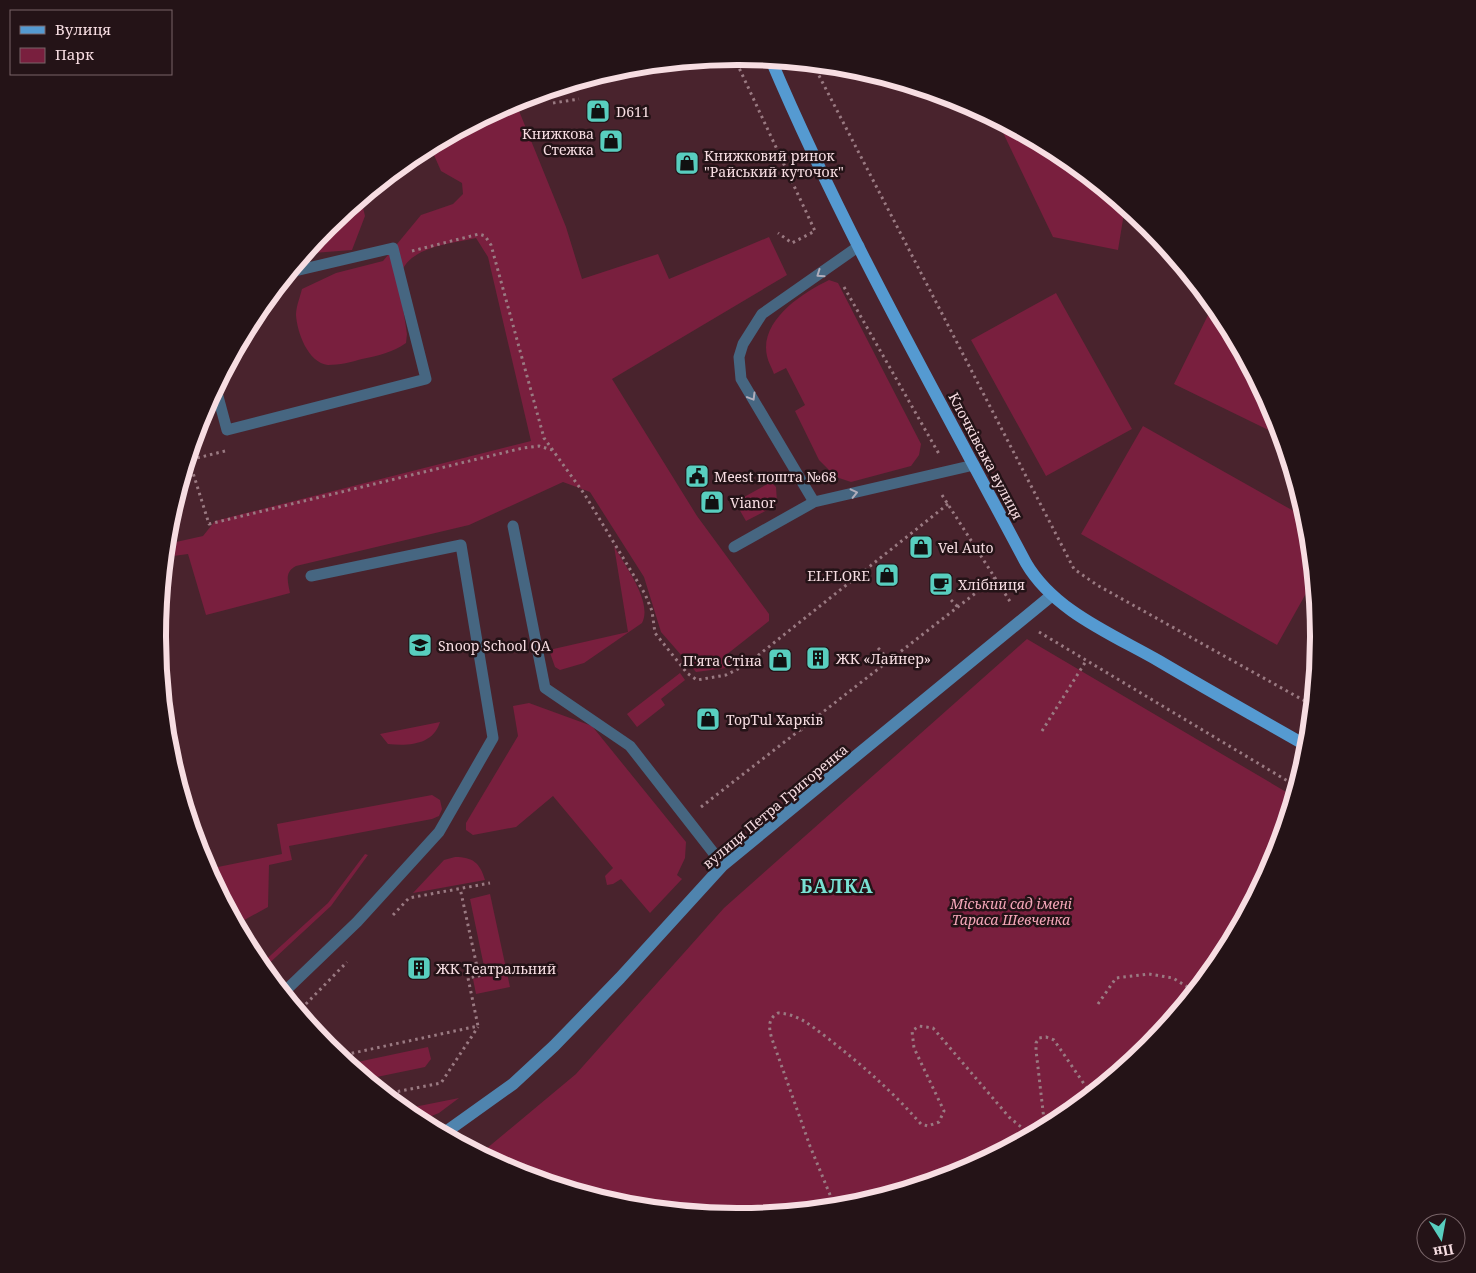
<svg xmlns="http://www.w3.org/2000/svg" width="1476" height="1273" font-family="'Noto Serif',serif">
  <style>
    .green { fill: #791f3e }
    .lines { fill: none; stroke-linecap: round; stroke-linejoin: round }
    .path { stroke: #9a7a82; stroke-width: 3; stroke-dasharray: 2.5 4; stroke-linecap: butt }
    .lane { stroke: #466681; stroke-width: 11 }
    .secondary { stroke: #4f84ae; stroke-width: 12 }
    .primary { stroke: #559ad1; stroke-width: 12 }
    .oneway { stroke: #b0adbb }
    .labels { text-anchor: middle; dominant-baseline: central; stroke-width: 5; stroke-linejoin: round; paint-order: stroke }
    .poi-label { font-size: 14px; fill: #f7dde2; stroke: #241317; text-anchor: start }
    .street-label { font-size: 14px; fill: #f7dde2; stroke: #241317 }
    .park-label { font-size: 14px; font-style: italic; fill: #f4a6b8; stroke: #241317 }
    .district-label { font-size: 19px; font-weight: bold; letter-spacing: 1px; fill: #79e1d3; stroke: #241317 }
    .rim { fill: none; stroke: #f7dde2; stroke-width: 6 }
  </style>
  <rect width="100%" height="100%" fill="#49232d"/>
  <path class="green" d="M515,101L566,227L582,279L658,254L669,279L769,237L787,275L612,379L697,516L769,614V621L726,655L734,667L696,672L661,632L644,577L590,492L563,482L469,525L296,566C284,572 288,582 290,593L206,615L188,554L166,557L167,544L203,536L215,521L531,441L488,257L476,238C451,244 408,246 400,276C398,284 406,323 407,334L406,343C393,352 378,356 362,359C352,362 339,365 328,365C308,363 297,332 296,315C296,307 300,297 302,289L336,273L383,261L421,215L453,204L463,194L462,183L441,171L430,146Z
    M997,120L1061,154L1125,207L1118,250L1053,237Z
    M361,199L365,216L352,250L313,253L310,248L328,226Z
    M829,280L838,283L921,444L919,455L911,466L851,482L836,477L819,460L795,411L805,405L786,368L774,374C772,368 768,362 767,356C759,321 802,293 829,280Z
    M1056,293L1132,429L1046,476L971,340Z
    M1213,305L1221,314L1274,415L1281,436L1174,384Z
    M1143,426L1306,518L1313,581L1277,645L1081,534Z
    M771,482L776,487L777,502L771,508L746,521L735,502Z
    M614,546C625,566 653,602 642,623L584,663L560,670L555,667L549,650L628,632Z
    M1027,639L1293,796L1274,859L1220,959L1148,1047L1060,1119L960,1173L851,1206L738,1217L625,1206L516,1172L480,1154L576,1074L724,908Z
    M680,673L685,680L661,699L665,705L637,727L627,714Z
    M529,703L592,726L686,842L685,858L677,875L682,879L650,913L621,879L613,884L607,885L605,876L613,868L553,796L516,827L473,835L466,830V823L518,736L513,706Z
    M440,722C433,745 409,746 388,744L380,734Z
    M432,795L440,800L442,809L439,816L432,819L289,846L292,860L269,865L268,907L237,924L202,858L198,847L208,845L213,868L282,854L277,824Z
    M365,854L368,855L331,906L263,969L260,965L328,903Z
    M455,857C473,857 480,863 485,880L413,893L444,860Z
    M490,894L510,987L476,994L473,979L486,976L470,899Z
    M428,1047L431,1059L425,1067L367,1079L348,1064Z
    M459,1098L439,1113L419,1121L404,1109Z"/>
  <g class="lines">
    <path class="path" d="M734,57L815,231L792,243L778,233
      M813,64L1074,569L1097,585L1312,705
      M553,103L579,99
      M412,251L479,234L485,236L491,245L544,438L585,495L645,594L652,611L655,633L687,673L697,680L726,675L746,665L948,504
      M844,287L939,454
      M225,451L189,460L209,524L523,448L539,446L552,450
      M942,495L1011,603
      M951,600L959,608
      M1039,632L1296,786
      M878,648L890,661
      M793,721L802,731
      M1042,731L1086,661
      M701,807L995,578
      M393,915L409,898L490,883
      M1098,1004L1116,978L1149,974L1173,978L1194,991
      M302,1015L301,1009L347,962
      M339,1056L478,1026L468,978L479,976L460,888
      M1128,1064L1150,1031L1167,1024
      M385,1094L441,1083L478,1027
      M835,1207L810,1146L772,1039C769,1029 767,1019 778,1013C798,1014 810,1025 825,1036C862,1065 890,1089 921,1124L928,1126L939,1122L944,1111L914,1048L912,1031L919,1026L933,1028L1009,1117L1026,1131L1040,1129L1044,1120L1036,1050V1043L1039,1038L1046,1037L1054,1040L1091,1094"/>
    <path class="lane" d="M859,246L762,314L743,344L739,357L741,379L814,502L974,465
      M216,389L227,430L426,379L393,248L295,271L274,291
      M513,526L545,688L630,746L723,865
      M734,547L814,502
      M283,993L357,922L439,832L493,738L461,545L311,576"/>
    <path class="secondary" d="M443,1134L513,1084L554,1046L620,978L723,865L1051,596"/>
    <path class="primary" d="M771,60C844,232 938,397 1026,563C1054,611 1112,634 1159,661C1208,690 1258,718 1307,746"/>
  </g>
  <defs><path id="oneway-chevron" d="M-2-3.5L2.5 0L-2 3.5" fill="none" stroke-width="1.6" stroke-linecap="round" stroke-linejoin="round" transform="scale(1.25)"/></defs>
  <g class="oneway">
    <use href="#oneway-chevron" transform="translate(820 274) rotate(145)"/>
    <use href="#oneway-chevron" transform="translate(752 397) rotate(59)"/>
    <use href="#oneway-chevron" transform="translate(854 493) rotate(-13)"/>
  </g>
  <defs>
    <g id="shop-square" transform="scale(1.25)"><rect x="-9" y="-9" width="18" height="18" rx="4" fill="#58cebf" stroke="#241317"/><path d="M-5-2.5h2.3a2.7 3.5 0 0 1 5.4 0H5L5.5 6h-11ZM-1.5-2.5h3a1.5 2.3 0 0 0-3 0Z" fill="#111"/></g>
    <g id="civic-square" transform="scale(1.25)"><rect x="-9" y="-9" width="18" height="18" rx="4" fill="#58cebf" stroke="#241317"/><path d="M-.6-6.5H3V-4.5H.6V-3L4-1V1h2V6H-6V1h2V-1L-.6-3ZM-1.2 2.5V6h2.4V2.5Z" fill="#111"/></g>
    <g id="cafe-square" transform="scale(1.25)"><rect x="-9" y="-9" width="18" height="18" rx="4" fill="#58cebf" stroke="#241317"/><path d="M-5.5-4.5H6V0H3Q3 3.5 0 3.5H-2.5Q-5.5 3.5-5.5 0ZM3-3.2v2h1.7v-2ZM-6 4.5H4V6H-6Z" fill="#111"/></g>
    <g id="school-square" transform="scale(1.25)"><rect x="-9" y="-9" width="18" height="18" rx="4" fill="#58cebf" stroke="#241317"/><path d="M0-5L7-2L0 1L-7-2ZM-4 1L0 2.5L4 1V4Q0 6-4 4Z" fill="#111"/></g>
    <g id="building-square" transform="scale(1.25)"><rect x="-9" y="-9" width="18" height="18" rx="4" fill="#58cebf" stroke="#241317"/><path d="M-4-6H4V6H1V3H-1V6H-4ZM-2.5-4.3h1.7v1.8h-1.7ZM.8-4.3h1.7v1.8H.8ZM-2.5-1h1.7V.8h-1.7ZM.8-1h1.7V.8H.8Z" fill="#111"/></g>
  </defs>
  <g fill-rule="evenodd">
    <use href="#shop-square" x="598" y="111"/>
    <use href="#shop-square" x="611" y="141"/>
    <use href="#shop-square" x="687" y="163"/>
    <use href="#civic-square" x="697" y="476"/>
    <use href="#shop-square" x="712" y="502"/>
    <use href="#shop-square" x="921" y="547"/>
    <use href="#shop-square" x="887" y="575"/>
    <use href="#cafe-square" x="941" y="584"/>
    <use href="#school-square" x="420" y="645"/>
    <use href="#building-square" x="818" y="658"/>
    <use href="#shop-square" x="780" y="660"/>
    <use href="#shop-square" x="708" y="719"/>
    <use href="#building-square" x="419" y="968"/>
  </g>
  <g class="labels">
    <g class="poi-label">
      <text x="616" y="111">D611</text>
      <text x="594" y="133" text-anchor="end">Книжкова<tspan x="594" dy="16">Стежка</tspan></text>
      <text x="704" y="155">Книжковий ринок<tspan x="704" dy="16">"Райський куточок"</tspan></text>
      <text x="714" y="476">Meest пошта №68</text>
      <text x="730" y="502">Vianor</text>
      <text x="938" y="547">Vel Auto</text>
      <text x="870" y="575" text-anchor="end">ELFLORE</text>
      <text x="958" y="584">Хлібниця</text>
      <text x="438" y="645">Snoop School QA</text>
      <text x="836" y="658">ЖК «Лайнер»</text>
      <text x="762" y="660" text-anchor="end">П'ята Стіна</text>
      <text x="726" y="719">TopTul Харків</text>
      <text x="436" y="968">ЖК Театральний</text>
    </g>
    <g class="street-label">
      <text transform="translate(986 456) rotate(62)">Клочківська вулиця</text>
      <text transform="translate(775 806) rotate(-40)">вулиця Петра Григоренка</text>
    </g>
    <g class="park-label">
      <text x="1011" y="903">Міський сад імені<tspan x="1011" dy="16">Тараса Шевченка</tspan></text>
    </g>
    <g class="district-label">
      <text x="837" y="886">БАЛКА</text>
    </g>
  </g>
  <path d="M0 0H1476V1273H0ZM737 65H739A571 571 0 0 1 1310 636V637A571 571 0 0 1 739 1208H737A571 571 0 0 1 166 637V636A571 571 0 0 1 737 65Z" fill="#241317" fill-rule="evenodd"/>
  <path class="rim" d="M737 65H739A571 571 0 0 1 1310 636V637A571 571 0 0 1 739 1208H737A571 571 0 0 1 166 637V636A571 571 0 0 1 737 65Z"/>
  <rect x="10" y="10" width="162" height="65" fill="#241317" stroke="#786468"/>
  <rect x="20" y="26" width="25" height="8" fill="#559ad1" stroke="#786468"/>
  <text x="55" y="35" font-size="15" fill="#f7dde2">Вулиця</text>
  <rect x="20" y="48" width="25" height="15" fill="#791f3e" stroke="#786468"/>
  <text x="55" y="60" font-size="15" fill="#f7dde2">Парк</text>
  <g transform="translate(1441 1238) rotate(169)"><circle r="24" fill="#241317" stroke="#786468"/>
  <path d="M0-4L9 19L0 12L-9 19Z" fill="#58cebf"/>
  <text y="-8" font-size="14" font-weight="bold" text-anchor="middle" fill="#f7dde2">Пн</text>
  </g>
</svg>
